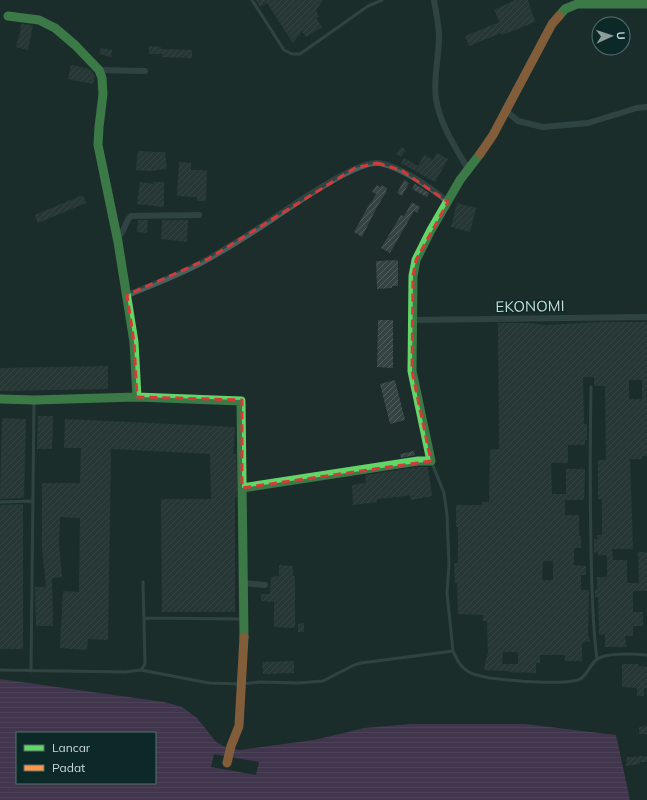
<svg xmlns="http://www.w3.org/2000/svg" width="647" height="800" font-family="Mulish,sans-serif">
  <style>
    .water { fill: url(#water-rules); fill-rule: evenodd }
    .pier { fill: #1c2d2b }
    .building { fill: url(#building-hatch); fill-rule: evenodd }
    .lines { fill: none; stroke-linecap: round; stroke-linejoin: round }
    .lane { stroke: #48605e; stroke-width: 3 }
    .street { stroke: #48605e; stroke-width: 6 }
    .fast { stroke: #63d668; stroke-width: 9 }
    .slow { stroke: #ff974d; stroke-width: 9 }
    .marked { fill: none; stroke: #d53a3a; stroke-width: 3; stroke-dasharray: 8 5; stroke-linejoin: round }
    .labels { text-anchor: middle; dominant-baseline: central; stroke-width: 3; stroke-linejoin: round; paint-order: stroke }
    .street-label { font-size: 15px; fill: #cadad8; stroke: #0c2927 }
  </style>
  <defs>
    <pattern id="water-rules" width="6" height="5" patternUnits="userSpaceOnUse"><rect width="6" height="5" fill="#6f4275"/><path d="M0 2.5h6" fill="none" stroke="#825d88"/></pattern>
    <pattern id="building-hatch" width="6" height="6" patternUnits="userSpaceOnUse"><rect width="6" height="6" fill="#354342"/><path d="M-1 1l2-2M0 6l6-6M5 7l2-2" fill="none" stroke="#515e5d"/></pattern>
  </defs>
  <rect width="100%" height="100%" fill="#1c2d2b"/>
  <path class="water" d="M0,679L164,702L182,707L197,718L216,742L227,748L240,750L314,740L365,728L410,724H525L616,735L630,800H0ZM17,733H155V783H17Z"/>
  <path class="pier" d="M214,754L259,762L256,775L211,767Z"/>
  <path class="building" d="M256,0H323L316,10L319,16L316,18L322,27L306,37L302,31L293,43L267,3L260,7Z
    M515,0H528L535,22L502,35L501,33L469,46L465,36L500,22L494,10Z
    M21,24L33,25L28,50L16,47L19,34L20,35Z
    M149,46L161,47L160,49L192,50V58L162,57V54H149Z
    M101,48L112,50L111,57L99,54Z
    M71,65L90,69L95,76L93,84L68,79Z
    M401,147L406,150L401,157L396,154Z
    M138,151L156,152H165L167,169L150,171L136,170Z
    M437,153L448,159L435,182L401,163L404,158L418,166L424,155L433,160Z
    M179,162L191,163V170H207L206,201H197V197L177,196Z
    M404,180L409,183L402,196L397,193Z
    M140,182L154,184V182H164V207L137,204Z
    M415,184L429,193L427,197L412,189Z
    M377,185L380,187L381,185L387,188L386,191H387L377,207L362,237L354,232L370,203H371L376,194L372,192Z
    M83,195L86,203L38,223L35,215Z
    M412,202L420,207L417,213L414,211L390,253L381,248L401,215L404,216Z
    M457,203L476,208L470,232L451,227Z
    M138,220H148L147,233L137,232Z
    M162,220H188L187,242L161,239Z
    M398,260V286H392V288L377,289L376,261Z
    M378,320H393V368L377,367Z
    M599,322H647V456H642V459H630L633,549H612L613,560H627V583H639L638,552H647V591H633V612H643V626H633V636H625L626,647H605V634L599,635L598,597H595V590H597V577H607V559L606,555L598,556V552L594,553V539H598L597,535H602V499H598V460H606L605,386H594V377H583L584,424H587V440H585V445H568V463H551L552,494H566V469H585L584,500H565V515H579V536H581V548H574V565L586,566V575H581V590H589L588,635L590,641L582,643V661H565V655H540V663H536V673L508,672V671L484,670L487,654L488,655L487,621H483V615L458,614L457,583H455L454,563H458V527H456V505H482V502H489L490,450L499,449L498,323H531L545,325ZM629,380H642V399H629ZM543,561H553V580H542ZM503,652H518V664H502Z
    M108,366V389L0,391V368Z
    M395,380L405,420L390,424L380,384Z
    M38,416H53L52,449H37Z
    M2,418L26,419L24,498L0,499Z
    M65,419L235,427L233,454L236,453L237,476V497H235V612H162L161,499H211L210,454L111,449L108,640L88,639L87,650L60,648L63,591L79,592L80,518L60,517L59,543L62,577L52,578L53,626H36L35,587H46L42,548V483H80L81,448H64Z
    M414,451L415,455L401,458L400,454Z
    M418,467H428L432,496L411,500L410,495L398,497L377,499V502L353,505L352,485L366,483L365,475Z
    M23,504V649H0V505Z
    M279,565L293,566V576H295V628L274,627V602L261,601V594H270L271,577L279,576Z
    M304,623V632H298V624Z
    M294,661V673L263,674L262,662Z
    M622,664H638V666L647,667V688H644V696H637V688L622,687Z
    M642,726H647V734H639V727H642Z
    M639,756H647V762H640V764L626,766L627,757H639Z"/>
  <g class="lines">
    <path class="lane" d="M252,0L284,50L292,54H300L368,6L382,0
      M591,387C590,441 590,496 591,550C592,587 592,623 597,659
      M432,463L444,493L447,515L449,564L447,593L453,651
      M0,502L33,501
      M144,618L242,619
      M0,670L125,672L141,670L145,664L143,582
      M141,670L209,683L241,684L260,682L298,683L323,681L354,665L361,663L453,651C457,660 460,667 469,672C485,681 560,685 578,680C587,677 589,666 596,660C606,652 635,654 647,655
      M31,671L34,401"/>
    <path class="street" d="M434,0C436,12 439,25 439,37C439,57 433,78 436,99C440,124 455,147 468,169
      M99,70L145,71
      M505,110L518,121L543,127L588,123L637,108L647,107
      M117,238C125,233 124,222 131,216L199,215
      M127,295C155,284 184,273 210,258C232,245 255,231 277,216C296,203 355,162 377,163C397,164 433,189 448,202
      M413,320L647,317
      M243,583L265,585"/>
    <path class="fast" d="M8,16L39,20L55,28L75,45L99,70L102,78L103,94L99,127L98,145L118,242L134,342L137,397
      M559,16L565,9L577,4H647
      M0,399L34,400L137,397L241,401L244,637
      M242,488L418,461H431L412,371L413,276L416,260L431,230L460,180L480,154"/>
    <path class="slow" d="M480,154L493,135L552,24L559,16
      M227,763L231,746L239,726L244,637"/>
  </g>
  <path d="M0 0H647V800H0ZM377,163L401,170L448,202L416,260L413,276L412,371L431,461L242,488V400L137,397L134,342L127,295L208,259L355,168Z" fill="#1c2d2b" fill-opacity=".55" fill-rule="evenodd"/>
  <path class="marked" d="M377,163L401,170L448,202L416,260L413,276L412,371L431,461L242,488V400L137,397L134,342L127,295L208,259L355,168Z"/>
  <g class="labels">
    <g class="street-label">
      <text transform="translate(530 306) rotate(-1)">EKONOMI</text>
    </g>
  </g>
  <rect x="16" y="732" width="140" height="52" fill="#0c2927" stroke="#58706e"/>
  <rect x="24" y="745" width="20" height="6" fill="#63d668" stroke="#58706e"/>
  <text x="52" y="752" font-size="12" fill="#cadad8">Lancar</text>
  <rect x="24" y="765" width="20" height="6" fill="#ff974d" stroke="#58706e"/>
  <text x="52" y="772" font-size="12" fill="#cadad8">Padat</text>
  <g transform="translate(611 36) rotate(87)"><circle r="19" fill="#0c2927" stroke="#58706e"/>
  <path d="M0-3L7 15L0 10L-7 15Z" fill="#8d9d9b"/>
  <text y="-6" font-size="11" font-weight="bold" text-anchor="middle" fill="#cadad8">U</text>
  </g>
</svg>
